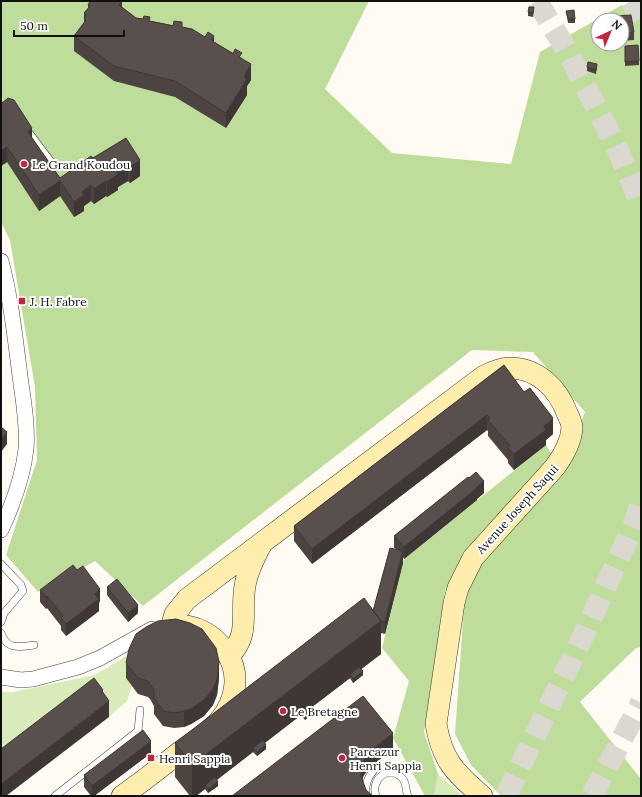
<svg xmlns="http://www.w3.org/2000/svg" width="642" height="797" font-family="Lora,serif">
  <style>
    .green { fill: #d9ebbb }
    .forest { fill: #bedc9a; fill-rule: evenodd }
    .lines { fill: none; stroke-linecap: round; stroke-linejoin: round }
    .highway-tunnel { stroke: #dbd8d0; stroke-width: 22; stroke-dasharray: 22 11; stroke-linecap: butt }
    .lane-casing { stroke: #434343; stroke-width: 8 }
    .street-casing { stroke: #434343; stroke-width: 16 }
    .secondary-casing { stroke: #323232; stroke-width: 22 }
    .lane { stroke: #fff; stroke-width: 7 }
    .street { stroke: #fff; stroke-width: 15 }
    .secondary { stroke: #ffedad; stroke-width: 21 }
    .wall { fill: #4d4441 }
    .shaded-wall { fill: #3e3735 }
    .building { fill: #594f4c; stroke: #3e3735 }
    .poi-dot { fill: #c2253d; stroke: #fff; stroke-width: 1.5 }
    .labels { text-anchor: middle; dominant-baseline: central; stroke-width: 4; stroke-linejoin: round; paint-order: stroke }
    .poi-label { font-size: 12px; fill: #101010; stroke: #fff; text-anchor: start }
    .street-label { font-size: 12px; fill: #101010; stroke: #fff }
  </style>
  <rect width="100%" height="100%" fill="#fffbf2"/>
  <path class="green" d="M136,650L126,678L132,686L127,701L109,717L102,707L1,765V692H13L95,675Z
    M438,774L463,796H434Z"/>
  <path class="forest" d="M1,1H369L325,89L392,153L511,164L540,52L622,5L641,18V647L636,648L580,702L641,779V796H501L471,765L455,734L466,578L567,461L585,412L533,352L472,350L143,606L95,561L38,592L6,555L37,460L35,387L10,240L1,222ZM598,20H622V44H598Z
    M546,445L552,455L457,566L445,591L424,732L438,774L434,796H425L393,738L409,681L382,648L403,563L404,559Z"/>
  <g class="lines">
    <path class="highway-tunnel" d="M537,1L569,54L616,146L641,204
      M631,1L641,18
      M506,796L585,632L635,522L641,502
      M592,796L641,703"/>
    <g class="lane-casing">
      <path id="lane" d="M27,130L55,167
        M1,564L21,585L23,591L4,613L1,622
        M1,633C7,650 19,647 34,645
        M55,796L138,731L140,710
        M366,796C365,785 367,778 374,770
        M376,796C370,779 389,764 402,778C407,783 405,790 408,796"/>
    </g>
    <g class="street-casing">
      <path id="street" d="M1,261C11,299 15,337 20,376C23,399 28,425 26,449C23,477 13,504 1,530
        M1,677L21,680L33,679L78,667L100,658L152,629"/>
    </g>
    <g class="secondary-casing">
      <path id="secondary" d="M229,656C251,634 240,613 245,586C247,572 255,556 262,543
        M122,796C142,782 161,767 180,752C193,742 210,732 220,720C236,701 241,673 226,652C211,632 197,626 172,624L175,614L187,599L484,376C492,372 501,368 510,368C538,368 558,389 567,413C569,417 572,423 572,428C571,442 563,456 555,467L473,558L458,588L454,603L436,724C442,760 455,773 482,796"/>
    </g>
    <use href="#lane" class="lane"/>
    <use href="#street" class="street"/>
    <use href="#secondary" class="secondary"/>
  </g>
  <path class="wall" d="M88,5L122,7L136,18L182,27L214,42L242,58L251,80L247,86V95L226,128L175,97L114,81L74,51V36L84,23V13L88,9Z
    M534,11L533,17L528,16V12Z
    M566,11L575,19V23H568Z
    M622,20L634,32V40L622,41Z
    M598,22V44H600H597L596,23Z
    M625,46L639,61V65L625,66Z
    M587,67L597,68L596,74L587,71Z
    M1,104L32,138L60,178L126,138L140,176L130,183L128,181L118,187V190L107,197L106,196L94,204L91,201L84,206V211L74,217L60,196L39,211L7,162L1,166Z
    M504,365L553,434L546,440V445L514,470L508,463V460L488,436V431L487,430L312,564L294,541V526Z
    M484,493L477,499V500L404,559L403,557V563L385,634L381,633V654L361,669L363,675L353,683L350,678L313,706L314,712L305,720L301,715L265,743L266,749L257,756L253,752L217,780L218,786L208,793L205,789L196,796H190L175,777V743L373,611L396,549L394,548V536Z
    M107,587L138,613L128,622L107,595Z
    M40,590L100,601L99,603V611L66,636L61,630V626L47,608L46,609L40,602Z
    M126,663L219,678L217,695L213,705L204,716L191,724L184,727L174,728L163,726L154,714V706L150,699L148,697L138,694L126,678Z
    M151,753L94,796H91L84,787V775Z"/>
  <path class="shaded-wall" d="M122,1V17L119,5Z
    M214,36V51L211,40Z
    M251,64V80L247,86V95L226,128V113L244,77Z
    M32,128V144L28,132Z
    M7,147V162L1,166V151Z
    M140,160V176L130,183V167Z
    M128,165V181L118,187V190L107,197V182L117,172Z
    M60,181V196L39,211V195Z
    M106,181V196L94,204V189Z
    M91,185V201L84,206V211L74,217V202L82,192Z
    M487,415V430L312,564V549Z
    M553,418V434L546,440V445L514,470V454L544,426Z
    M7,432V444L1,452V440Z
    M484,481V493L477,499V500L404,559V547Z
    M403,551V563L385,634V622Z
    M100,589V601L99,603V611L66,636V624L95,594Z
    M47,596V608L46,609V597Z
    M138,605V613L128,622V613Z
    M381,621V654L351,677L350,674V678L303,714L301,711V715L255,750L253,748V752L207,787L205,785V789L196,796H192V765Z
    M219,662V678L217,695L213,705L204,716L191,724L184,727V711Z
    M363,671V675L353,683V679Z
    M109,701V717L6,796H1V784Z
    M314,708V712L305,720V715Z
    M393,733V749L369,768L363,777L361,792V776L363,761L369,752Z
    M151,741V753L94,796H92V786Z
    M266,745V749L257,756V752Z
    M218,782V786L208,793V789Z"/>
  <path class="building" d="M90,1H122L119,5L136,18L143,19L144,16L150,17L149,21L173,26L174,21L182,22V27L192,29L205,37L208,32L214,36L211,40L233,54L235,49L242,53L239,57L251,64L244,77L247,79L226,113L175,81L114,66L74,36L86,20L84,18L86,15L84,13L90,6L88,5Z
    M529,7H534L533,13L528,12Z
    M574,10L575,19H568L566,11Z
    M631,15L634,32L622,33V20H600V17Z
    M598,22V36H597L596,23Z
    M638,45L639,61L625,62V46Z
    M588,62L597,64L596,70L587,67Z
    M8,98L14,100L32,128L28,132L60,178L91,156L93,158L126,138L140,160L130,167L128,165L117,172L118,174L107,182L106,181L94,189L91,185L82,192L84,195L74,202L60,181L39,195L7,147L1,151V104Z
    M504,365L524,392L530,388L553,418L544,426L546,430L514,454L508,448L510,446L488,420L490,418L487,415L312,549L294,526Z
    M1,427L7,432L1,440Z
    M476,472L484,481L477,487V488L404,547L394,536L468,477L469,478Z
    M390,548L403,551L385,622L381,621L373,611Z
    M73,565L77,570L83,566L100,589L95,594L99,599L66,624L61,618L63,616L47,596L46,597L40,590Z
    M117,579L138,605L128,613L107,587Z
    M364,598L381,621L192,765L175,743Z
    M176,619L190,623L202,629L216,648L219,662L217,680L213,689L204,700L191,709L184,711L174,713L163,711L154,698V690L148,681L138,678L126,663L129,649L136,634L146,627L158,621Z
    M359,667L363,671L353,679L350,674Z
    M94,678L103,690L102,691L109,701L1,784V749Z
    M363,696L393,733L369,752L363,761L361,776L366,790L373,796H232Z
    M311,704L314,708L305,715L301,711Z
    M143,730L151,741L92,786L84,775Z
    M263,740L266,745L257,752L253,748Z
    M215,777L218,782L208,789L205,785Z"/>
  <g class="poi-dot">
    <circle cx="24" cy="164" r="4"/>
    <rect x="18" y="297" width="8" height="8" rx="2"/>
    <circle cx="283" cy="711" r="4"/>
    <rect x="147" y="754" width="8" height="8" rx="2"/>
    <circle cx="342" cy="758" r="4"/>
  </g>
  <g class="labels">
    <g class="poi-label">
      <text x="32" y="164">Le Grand Koudou</text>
      <text x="30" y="301">J. H. Fabre</text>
      <text x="291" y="711">Le Bretagne</text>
      <text x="350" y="751">Parcazur<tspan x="350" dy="14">Henri Sappia</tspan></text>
      <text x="159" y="758">Henri Sappia</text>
    </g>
    <g class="street-label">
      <text transform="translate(517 509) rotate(-48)">Avenue Joseph Saqui</text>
    </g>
  </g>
  <rect width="642" height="797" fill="none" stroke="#101010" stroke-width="4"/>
  <g transform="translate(610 32) rotate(44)"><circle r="19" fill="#ffffff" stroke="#9f9f9f"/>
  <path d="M0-3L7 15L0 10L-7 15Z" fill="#c2253d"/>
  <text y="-6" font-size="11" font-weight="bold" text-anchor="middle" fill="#101010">N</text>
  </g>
  <path d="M14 30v6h110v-6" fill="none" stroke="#101010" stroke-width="2"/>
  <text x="20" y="30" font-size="12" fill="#101010" stroke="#ffffff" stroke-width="3" paint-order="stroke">50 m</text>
</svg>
